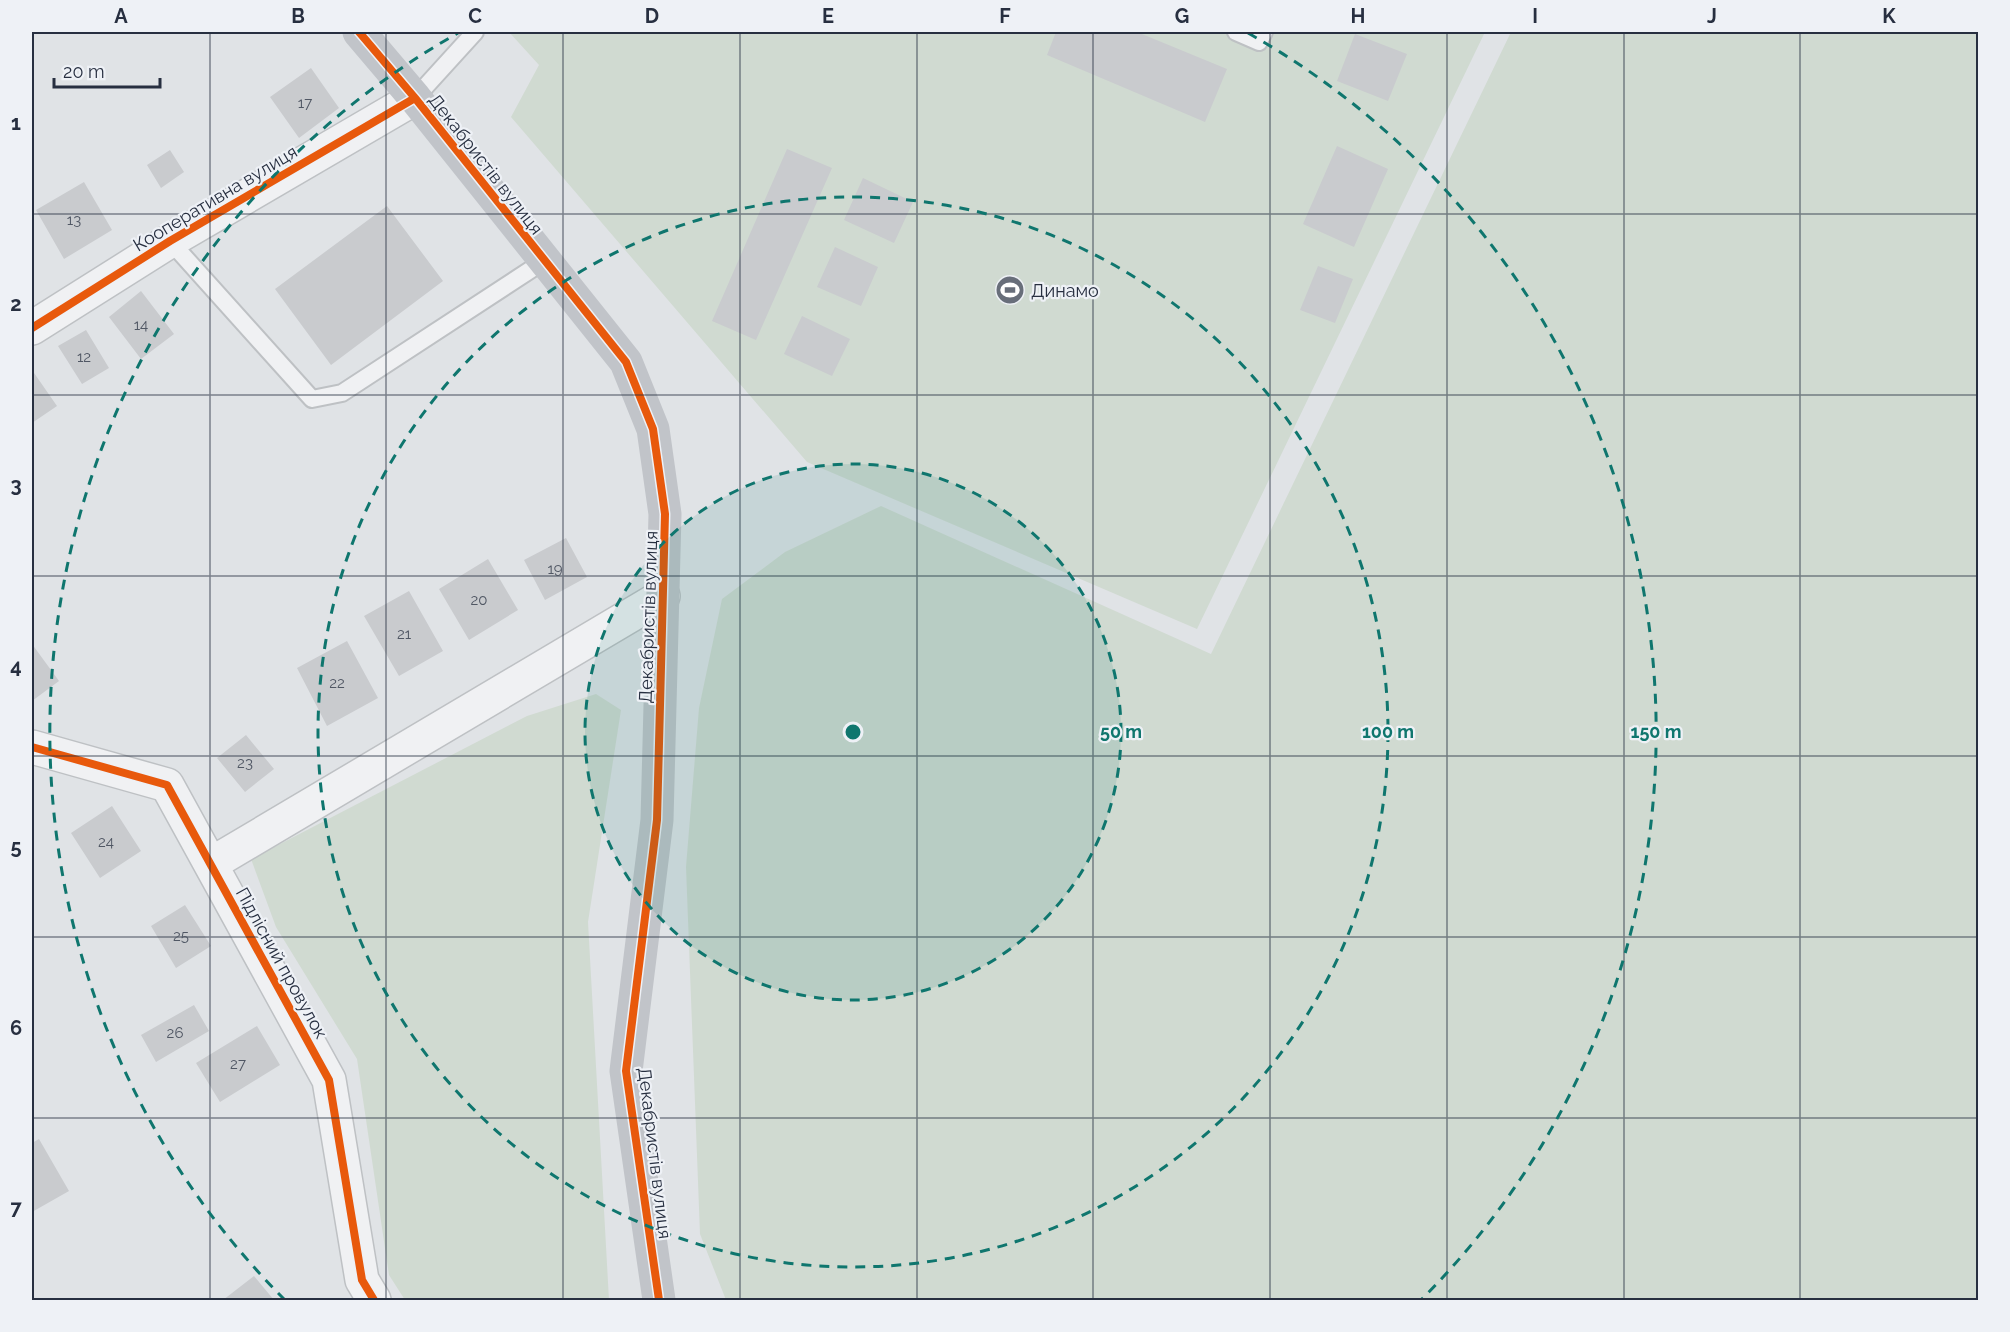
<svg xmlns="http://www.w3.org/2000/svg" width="2010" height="1332" font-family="Raleway,sans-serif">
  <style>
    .green { fill: #d0dad1 }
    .building { fill: #c9cbce }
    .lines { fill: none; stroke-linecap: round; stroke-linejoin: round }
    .lane-casing { stroke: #bec1c4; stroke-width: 20 }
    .street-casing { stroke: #bec1c4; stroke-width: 36 }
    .lane { stroke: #f0f1f3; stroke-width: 16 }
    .street { stroke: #f0f1f3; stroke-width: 33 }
    .secondary { stroke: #c1c4c9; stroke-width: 33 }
    .cycleway-casing { stroke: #eef1f6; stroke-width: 11 }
    .cycleway { stroke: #e8590c; stroke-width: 8 }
    .grid { fill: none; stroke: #272f40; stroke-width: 1.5; stroke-opacity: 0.55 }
    .ring { fill: none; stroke: #0f766e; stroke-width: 3; stroke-dasharray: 10 8 }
    .labels { text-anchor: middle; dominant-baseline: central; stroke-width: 4.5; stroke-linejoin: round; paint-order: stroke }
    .number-label { font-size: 15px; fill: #505764 }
    .street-label { font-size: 18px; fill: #272f40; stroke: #eef1f6 }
    .poi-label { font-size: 18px; fill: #272f40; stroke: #eef1f6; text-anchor: start }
    .centre { fill: #0f766e; stroke: #eef1f6; stroke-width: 3 }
    .ring-label { font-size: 18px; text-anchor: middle; font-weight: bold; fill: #0f766e; stroke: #eef1f6; stroke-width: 4.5; stroke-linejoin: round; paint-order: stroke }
    .neatline { fill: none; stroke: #272f40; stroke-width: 2 }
    .grid-label { font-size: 20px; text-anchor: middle; font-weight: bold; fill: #272f40 }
  </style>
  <rect width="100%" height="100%" fill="#e0e3e6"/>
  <path class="green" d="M509,32H1485L1197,629L807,462L511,117L539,65Z
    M1511,32H1978V1300H726L700,1234L686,867L699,708L722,599L785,552L881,506L1211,654Z
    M596,694L621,710L588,922L609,1300H405L389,1275L357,1059L276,927L251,859L527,716Z"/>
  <path class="building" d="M1056,32H1137L1227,69L1205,122L1047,55Z
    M1355,34L1407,54L1388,101L1337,81Z
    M311,68L339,108L299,138L270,97Z
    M1337,146L1388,169L1354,247L1303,224Z
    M787,149L832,168L756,340L712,321Z
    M170,150L184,172L161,188L147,165Z
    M863,178L913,202L894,243L844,220Z
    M84,182L112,230L64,259L36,210Z
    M387,206L443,281L331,365L275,289Z
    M835,247L878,267L861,306L817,287Z
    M1318,266L1353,279L1335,323L1300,310Z
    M141,291L174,334L141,359L109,317Z
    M802,316L850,339L832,376L784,354Z
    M86,330L109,368L82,384L58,346Z
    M32,370L57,406L32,423Z
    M566,538L587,577L545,600L524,560Z
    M488,559L518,610L469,640L439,589Z
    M409,591L443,651L399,676L364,616Z
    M347,641L378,698L327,726L297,668Z
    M32,644L59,681L32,701Z
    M246,735L274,769L245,792L217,758Z
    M112,806L141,851L100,878L71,833Z
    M185,905L211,946L176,968L151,926Z
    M194,1005L209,1031L156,1062L141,1035Z
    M257,1026L280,1065L220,1102L196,1063Z
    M39,1139L69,1191L32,1212V1143Z
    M254,1276L274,1300H223Z"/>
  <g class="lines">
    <g class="lane-casing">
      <path id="lane" d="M1236,32L1259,42L1264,32
        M415,98L475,32
        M170,241L312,399L342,393L544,261"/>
    </g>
    <g class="street-casing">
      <path id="street" d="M32,328L170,241L415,98
        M32,747L167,785L329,1080L362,1280L374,1300
        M211,864L663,596"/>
    </g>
    <use href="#lane" class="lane"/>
    <use href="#street" class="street"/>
    <path class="secondary" d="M359,32L415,98L626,362L653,429L665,514L657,820L626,1071L659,1300"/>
    <g class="cycleway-casing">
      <path id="cycleway" d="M359,32L415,98L626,362L653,429L665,514L657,820L626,1071L659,1300
        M32,328L170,241L415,98
        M32,747L167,785L329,1080L362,1280L374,1300"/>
    </g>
    <use href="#cycleway" class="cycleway"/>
  </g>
  <path class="grid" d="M210,32V1300M386,32V1300M563,32V1300M740,32V1300M917,32V1300M1093,32V1300M1270,32V1300M1447,32V1300M1624,32V1300M1800,32V1300M32,214H1978M32,395H1978M32,576H1978M32,756H1978M32,937H1978M32,1118H1978"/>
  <circle cx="853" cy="732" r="268" fill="#0f766e" fill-opacity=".12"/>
  <g class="ring">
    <circle cx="853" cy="732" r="268"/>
    <circle cx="853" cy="732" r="535"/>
    <path d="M285 1300A803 803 0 0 1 458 33M1248 33A803 803 0 0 1 1421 1300"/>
  </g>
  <defs>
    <g id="stadium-disc" transform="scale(1.5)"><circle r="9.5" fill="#686e7a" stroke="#eef1f6"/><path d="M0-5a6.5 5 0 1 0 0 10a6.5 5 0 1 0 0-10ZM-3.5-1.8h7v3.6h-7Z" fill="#fff"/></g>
  </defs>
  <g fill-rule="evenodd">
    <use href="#stadium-disc" x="1010" y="290"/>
  </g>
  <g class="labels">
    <g class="number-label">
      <text x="305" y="103">17</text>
      <text x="74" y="220">13</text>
      <text x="141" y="325">14</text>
      <text x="84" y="357">12</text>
      <text x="555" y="569">19</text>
      <text x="479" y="600">20</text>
      <text x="404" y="634">21</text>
      <text x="337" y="683">22</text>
      <text x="245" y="763">23</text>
      <text x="106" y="842">24</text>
      <text x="181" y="936">25</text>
      <text x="175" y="1033">26</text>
      <text x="238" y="1064">27</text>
    </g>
    <g class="street-label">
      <text transform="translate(486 164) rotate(52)">Декабристів вулиця</text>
      <text transform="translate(215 198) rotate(-31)">Кооперативна вулиця</text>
      <text transform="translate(648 617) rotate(-88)">Декабристів вулиця</text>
      <text transform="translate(282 963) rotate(61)">Підлісний провулок</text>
      <text transform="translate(655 1153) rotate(83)">Декабристів вулиця</text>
    </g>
    <g class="poi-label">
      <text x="1031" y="290">Динамо</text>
    </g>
  </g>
  <circle cx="853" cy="732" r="9" class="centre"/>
  <g class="ring-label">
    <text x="1121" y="738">50 m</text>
    <text x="1388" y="738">100 m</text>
    <text x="1656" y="738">150 m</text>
  </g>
  <rect width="2010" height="1332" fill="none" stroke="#eef1f6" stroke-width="66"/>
  <path d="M54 78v9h106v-9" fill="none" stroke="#272f40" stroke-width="3"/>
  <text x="63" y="78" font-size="18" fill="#272f40" stroke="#eef1f6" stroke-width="4.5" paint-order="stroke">20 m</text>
  <rect x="33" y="33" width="1944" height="1266" class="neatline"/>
  <g class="grid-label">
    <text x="121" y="23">A</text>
    <text x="298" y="23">B</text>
    <text x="475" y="23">C</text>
    <text x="652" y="23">D</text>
    <text x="828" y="23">E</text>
    <text x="1005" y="23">F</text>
    <text x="1182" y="23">G</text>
    <text x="1358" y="23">H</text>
    <text x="1535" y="23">I</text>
    <text x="1712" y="23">J</text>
    <text x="1889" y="23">K</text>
    <text x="16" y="130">1</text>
    <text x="16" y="311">2</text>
    <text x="16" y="492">3</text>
    <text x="16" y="673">4</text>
    <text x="16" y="854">5</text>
    <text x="16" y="1035">6</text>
    <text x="16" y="1215">7</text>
  </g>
</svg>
